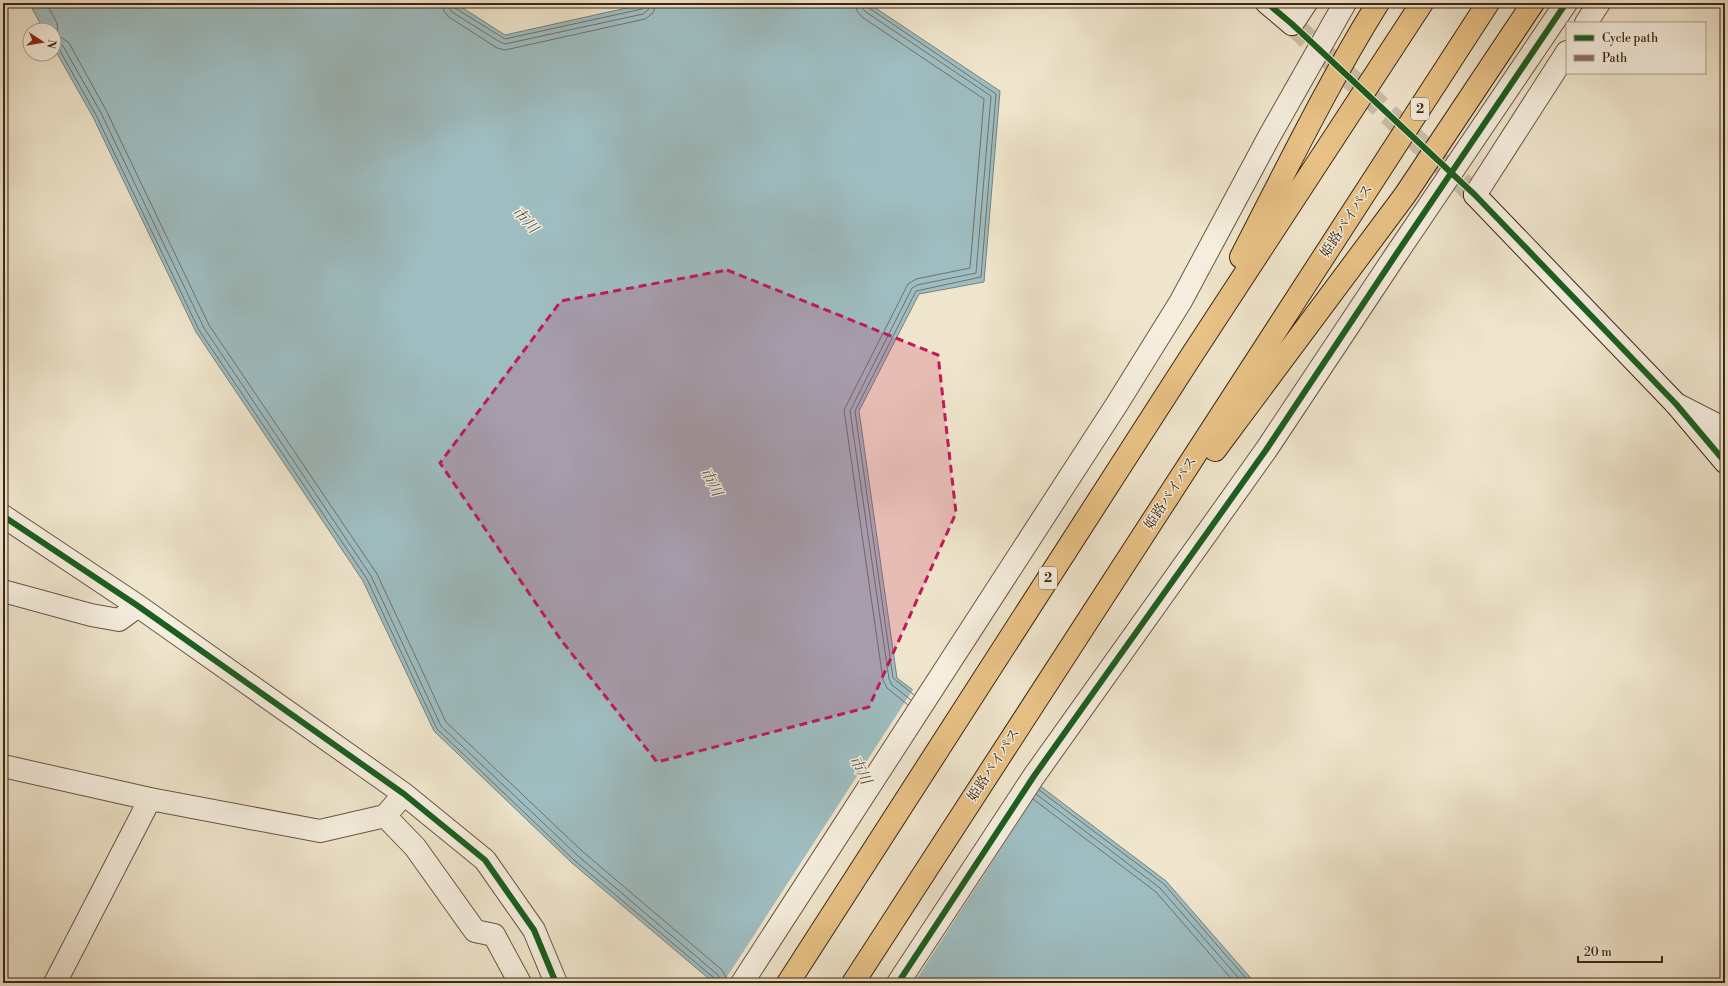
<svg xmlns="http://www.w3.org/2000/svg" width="1728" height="986" font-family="'Libre Bodoni','Noto Serif JP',serif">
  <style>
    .water { fill: #9ebdc1; stroke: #77817c }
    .pier { fill: #efe5cc }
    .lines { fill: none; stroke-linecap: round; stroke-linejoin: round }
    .shore { stroke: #6e726b; stroke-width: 1 }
    .secondary-tunnel { stroke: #cbbfa7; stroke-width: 22; stroke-dasharray: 22 11; stroke-linecap: butt }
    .street-casing { stroke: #6a5643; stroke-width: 24 }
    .secondary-casing { stroke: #3d2615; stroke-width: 24 }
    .highway-casing { stroke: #3d2615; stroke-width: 24 }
    .street { stroke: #f5eede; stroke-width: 22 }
    .secondary { stroke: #f5eede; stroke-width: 22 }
    .highway { stroke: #e8c286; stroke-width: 22 }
    .quiet { stroke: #8d6e63; stroke-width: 5; stroke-dasharray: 10 5; stroke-linecap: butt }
    .cycleway-casing { stroke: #f5eede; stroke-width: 8 }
    .cycleway { stroke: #1b5e20; stroke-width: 6 }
    .marked { fill: #c2185b; fill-opacity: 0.2; stroke: #c2185b; stroke-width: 3; stroke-dasharray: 8 5; stroke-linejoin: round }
    .labels { text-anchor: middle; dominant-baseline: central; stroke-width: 3; stroke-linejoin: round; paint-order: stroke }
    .shield { fill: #f5eede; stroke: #746251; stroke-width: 1 }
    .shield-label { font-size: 13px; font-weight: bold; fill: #3d2615 }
    .street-label { font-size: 14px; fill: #3d2615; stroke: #f5eede }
    .water-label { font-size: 15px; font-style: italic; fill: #5a5349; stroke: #f5eede }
  </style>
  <rect width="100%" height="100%" fill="#efe5cc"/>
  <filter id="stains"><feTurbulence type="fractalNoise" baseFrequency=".005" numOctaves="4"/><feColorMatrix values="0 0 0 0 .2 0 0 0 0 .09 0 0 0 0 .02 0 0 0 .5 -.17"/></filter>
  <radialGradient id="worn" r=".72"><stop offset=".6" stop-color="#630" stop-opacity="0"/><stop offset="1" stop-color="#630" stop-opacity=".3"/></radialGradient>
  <path class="water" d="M29,3H455L505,35L649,3H868L1000,91L984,282L919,294L859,411L897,678L1166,881L1255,983H714L572,863L434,731L363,581L196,332L93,117L54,48V30H44Z"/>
  <path class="pier" d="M914,688L1042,785L914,983H723Z"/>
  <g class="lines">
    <path class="shore" d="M46,3L57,23L58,35L69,43L106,110L209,325L377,574L446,722L582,851L722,970L726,977L727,983
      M442,3L444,11L449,17L497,48L505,50L645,19L653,13L656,3
      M448,3L449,8L452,12L500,42L505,44L643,14L648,10L650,3
      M453,3L455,8L505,39L642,9L645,7V3
      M856,3L857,11L862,17L984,99L970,268L916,279L908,284L844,410L883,680L887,688L908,705
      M862,3V8L866,12L991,96L976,273L917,285L912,288L850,411L889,679L892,685L911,700
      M867,3L869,8L996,94L981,277L916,291L855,411L893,678L914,695
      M54,42H59L63,46L101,113L204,328L371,576L441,726L578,856L718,975L721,983
      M54,47L59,49L96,115L199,330L367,579L437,729L574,860L714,978L716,983
      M1039,790L1164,884L1250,983
      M1036,794L1160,888L1243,983
      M1033,799L1156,892L1235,983"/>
    <path class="secondary-tunnel" d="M1292,24L1475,195"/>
    <g class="street-casing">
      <path id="street" d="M1586,23L1599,3
        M1292,24L1306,3
        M1475,195L1567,52
        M1676,404L1725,429
        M3,516L138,606L404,794L485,860L534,930L556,983
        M3,591L91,615L119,620L138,606
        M3,766L150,799
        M385,816L415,847L475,931L494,935L520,983
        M55,983L150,799L320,831L385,816L404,794
        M742,983L1117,404L1181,301L1270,135L1345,3
        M898,983L1034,776L1266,450L1395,256L1566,3"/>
    </g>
    <g class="secondary-casing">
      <path id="secondary" d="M1267,3L1292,24
        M1475,195L1676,404L1725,462"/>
    </g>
    <g class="highway-casing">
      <path id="highway" d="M1241,257C1285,172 1327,85 1378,3
        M1215,450L1405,195L1533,3
        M788,983L1190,358L1422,3
        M853,983L1488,3"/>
    </g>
    <use href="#street" class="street"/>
    <use href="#secondary" class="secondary"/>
    <use href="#highway" class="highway"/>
    <path class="quiet" d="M289,983L302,981L339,983"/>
    <g class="cycleway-casing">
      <path id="cycleway" d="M1267,3L1292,24L1475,195L1676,404L1725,462
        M3,516L138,606L404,794L485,860L534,930L556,983
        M898,983L1034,776L1266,450L1395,256L1566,3"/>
    </g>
    <use href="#cycleway" class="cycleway"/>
  </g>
  <path class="marked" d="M727,270L938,355L956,513L869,707L657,762L561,640L440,463L561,301Z"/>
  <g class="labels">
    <g class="shield">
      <rect x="1411" y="98" width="18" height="22" rx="3"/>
      <rect x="1039" y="567" width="18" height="22" rx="3"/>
    </g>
    <g class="shield-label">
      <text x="1420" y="109">2</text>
      <text x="1048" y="578">2</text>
    </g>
    <g class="street-label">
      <text transform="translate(1347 221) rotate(-57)">姫路バイパス</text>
      <text transform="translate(1171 493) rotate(-57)">姫路バイパス</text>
      <text transform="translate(994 765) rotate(-57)">姫路バイパス</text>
    </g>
    <g class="water-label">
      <text transform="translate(525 220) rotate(48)">市川</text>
      <text transform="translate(711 482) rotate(63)">市川</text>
      <text transform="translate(860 770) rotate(63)">市川</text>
    </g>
  </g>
  <rect width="1728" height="986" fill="none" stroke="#efe5cc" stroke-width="16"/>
  <rect x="4" y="4" width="1720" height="978" fill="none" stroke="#3d2615" stroke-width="2"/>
  <rect x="8" y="8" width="1712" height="970" fill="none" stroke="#3d2615"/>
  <rect x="1566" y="22" width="140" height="52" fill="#f5eede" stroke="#ab9e8e"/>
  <rect x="1574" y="35" width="20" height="6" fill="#1b5e20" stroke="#ab9e8e"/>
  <text x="1602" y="42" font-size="12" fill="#3d2615">Cycle path</text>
  <rect x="1574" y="55" width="20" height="6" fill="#8d6e63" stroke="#ab9e8e"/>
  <text x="1602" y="62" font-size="12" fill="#3d2615">Path</text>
  <g transform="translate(42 42) rotate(102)"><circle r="19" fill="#f5eede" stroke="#ab9e8e"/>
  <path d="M0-3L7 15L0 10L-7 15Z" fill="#8f2418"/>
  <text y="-6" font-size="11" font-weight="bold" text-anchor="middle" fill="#3d2615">N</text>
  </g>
  <path d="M1578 956v6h84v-6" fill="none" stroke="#3d2615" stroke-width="2"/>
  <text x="1584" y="956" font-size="12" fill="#3d2615" stroke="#f5eede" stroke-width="3" paint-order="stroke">20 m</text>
  <rect width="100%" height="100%" filter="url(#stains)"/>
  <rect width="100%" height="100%" fill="url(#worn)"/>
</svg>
